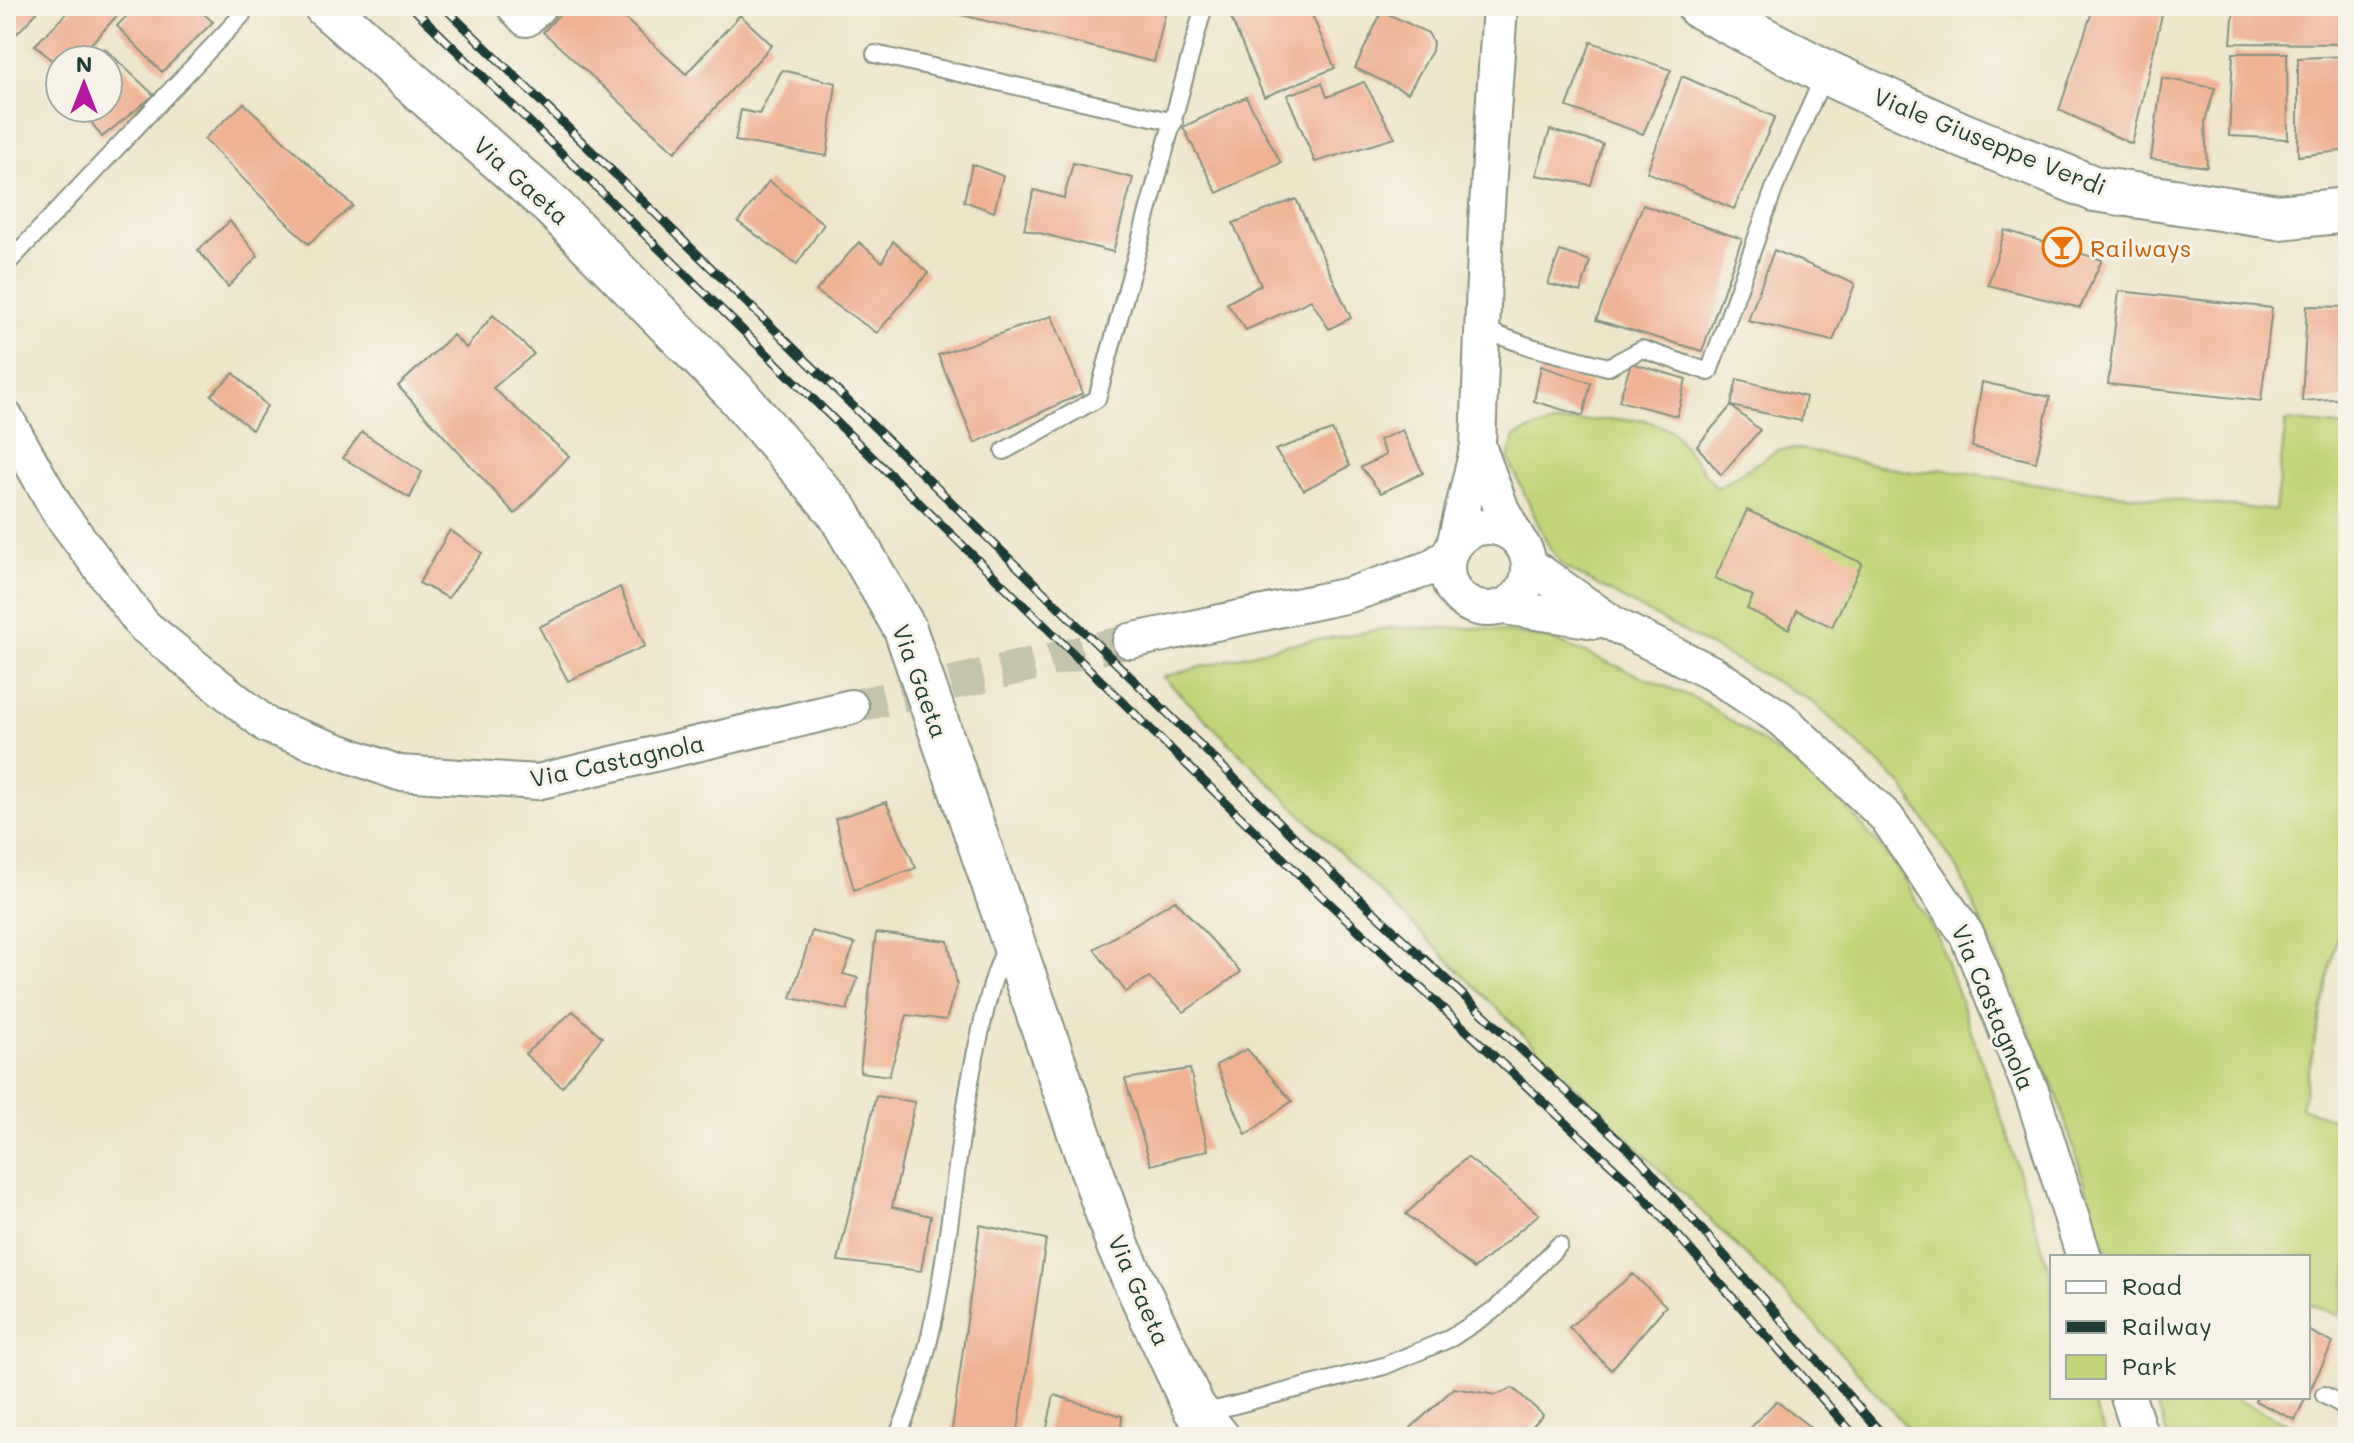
<svg xmlns="http://www.w3.org/2000/svg" width="2354" height="1443" font-family="Mali,sans-serif">
  <style>
    .green { fill: #c3d578; stroke: #718956; stroke-width: 2 }
    .building { fill: #efb294 }
    .lines { fill: none; stroke-linecap: round; stroke-linejoin: round }
    .minor-tunnel { stroke: #c5c4ac; stroke-width: 34; stroke-dasharray: 34 17; stroke-linecap: butt }
    .service-casing { stroke: #86927f; stroke-width: 20 }
    .minor-casing { stroke: #86927f; stroke-width: 38 }
    .tertiary-casing { stroke: #86927f; stroke-width: 46 }
    .secondary-casing { stroke: #86927f; stroke-width: 48 }
    .service { stroke: #fff; stroke-width: 16 }
    .minor { stroke: #fff; stroke-width: 34 }
    .tertiary { stroke: #fff; stroke-width: 42 }
    .secondary { stroke: #fff; stroke-width: 44 }
    .rail-casing { stroke: #1f3d34; stroke-width: 9 }
    .rail { stroke: #f7f3e8; stroke-width: 6; stroke-dasharray: 18; stroke-linecap: butt }
    .labels { text-anchor: middle; dominant-baseline: central; stroke-width: 6; stroke-linejoin: round; paint-order: stroke }
    .street-label { font-size: 24px; fill: #1f3d34; stroke: #f7f3e8 }
    .food-label { font-size: 24px; fill: #c56008; stroke: #f7f3e8; text-anchor: start }
  </style>
  <rect width="100%" height="100%" fill="#f7f3e8"/>
  <filter id="ink" filterUnits="userSpaceOnUse"><feTurbulence type="fractalNoise" baseFrequency=".0125" numOctaves="2"/><feDisplacementMap in="SourceGraphic" scale="16" xChannelSelector="R" yChannelSelector="G"/><feConvolveMatrix kernelMatrix="1 2 1 2 8 2 1 2 1" color-interpolation-filters="sRGB"/></filter>
  <filter id="wash" filterUnits="userSpaceOnUse"><feTurbulence type="fractalNoise" baseFrequency=".006" numOctaves="4" result="noise"/><feDisplacementMap in="SourceGraphic" scale="32" xChannelSelector="R" yChannelSelector="G"/><feGaussianBlur stdDeviation="1.8" result="paint"/><feColorMatrix in="noise" values="0 0 0 0 0 0 0 0 0 0 0 0 0 0 0 0 0 1.4 0 .05"/><feComposite in="paint" operator="in"/></filter>
  <g filter="url(#wash)">
    <rect width="100%" height="100%" fill="#eee6ca"/>
    <path class="green" d="M1642,419L1671,430L1717,488L1778,450L1799,449L1916,473L1942,469L2072,489L2275,511L2286,421L2348,427V884L2301,1108L2348,1124V1273L2339,1316L2308,1303V1257H2108L2057,1095L1959,872L1901,784L1813,702L1564,567L1549,547L1508,458L1515,437C1551,417 1601,421 1642,419Z
      M1390,628H1481L1554,640L1701,701L1829,787L1896,866L1938,938L2003,1122L2052,1279V1397H2091L2106,1437H1916L1808,1317L1163,677L1285,645Z
      M2154,1397H2231L2315,1436L2168,1437Z"/>
    <g id="blocks">
      <path class="building" d="M6,6H43L6,45Z
        M74,6H126L76,60H60V68L35,45Z
        M136,6H195L213,22L162,72L117,26Z
        M567,6H611L686,74L740,15L772,45L675,152L543,32Z
        M925,6H1167L1154,62Z
        M1226,6H1308L1335,68L1264,97Z
        M1990,6H2021L2016,15Z
        M2094,6H2164L2132,144L2059,110Z
        M2234,6L2348,9V44L2231,43Z
        M1382,11L1428,33L1433,42L1432,51L1408,93L1355,68Z
        M1591,42L1671,70L1643,134L1567,107Z
        M104,48L154,95L102,137L81,108H108V60H91Z
        M2233,53H2287L2288,139L2229,136Z
        M2348,56V150L2298,156V58Z
        M782,70L836,83L827,156L735,141L741,110L759,114Z
        M1682,76L1775,117L1734,209L1647,172Z
        M2162,78L2215,88L2205,121L2207,167L2151,159Z
        M1364,82L1395,138L1315,162L1287,95L1322,83L1327,97Z
        M1246,97L1281,163L1217,193L1183,127Z
        M244,103L353,206L308,244L204,139Z
        M1550,130L1603,144L1591,185L1536,175Z
        M1073,163L1133,178L1113,252L1024,229L1034,190L1064,198Z
        M972,164L1003,176L994,212L964,201Z
        M769,181L824,224L797,264L738,222Z
        M1296,199L1351,318L1329,329L1311,300L1246,330L1227,303L1261,285L1233,223Z
        M1643,205L1742,239L1702,351L1596,320Z
        M230,221L258,256L228,287L198,250Z
        M2005,230L2102,260L2080,308L1988,285Z
        M893,241L928,273L877,333L816,291L859,242L882,262Z
        M1774,250L1855,284L1833,341L1748,321Z
        M1560,251L1590,261L1581,292L1548,284Z
        M2119,291L2272,308L2261,401L2108,384Z
        M2307,306L2348,307V398L2302,401Z
        M493,315L534,354L493,388L569,456L515,514L398,386L453,335L466,348Z
        M1052,316L1083,393L975,443L938,355Z
        M1631,363L1686,379L1677,416L1619,401Z
        M1541,366L1591,383L1583,416L1534,401Z
        M234,373L267,406L252,430L211,395Z
        M1737,379L1806,397L1801,421L1731,406Z
        M1982,382L2050,397L2036,462L1972,447Z
        M1731,406L1760,430L1721,475L1697,446Z
        M1332,430L1350,466L1304,490L1275,450Z
        M1402,430L1423,473L1381,493L1361,467L1386,455L1379,440Z
        M362,432L422,472L410,498L343,458Z
        M1747,510L1862,563L1832,627L1797,610L1789,629L1747,609L1753,596L1715,578Z
        M450,530L482,553L448,598L419,583Z
        M620,587L645,646L568,681L539,627Z
        M886,802L916,868L854,890L835,819Z
        M1175,900L1241,972L1184,1012L1149,977L1126,992L1094,949Z
        M812,931L855,944L843,974L858,978L847,1010L791,998Z
        M876,933L948,941L957,984L946,1020L907,1015L889,1076L860,1072Z
        M573,1011L602,1037L562,1087L525,1054Z
        M1247,1049L1292,1101L1246,1135L1216,1065Z
        M1190,1069L1208,1150L1151,1165L1125,1079Z
        M876,1096L915,1102L892,1207L931,1216L921,1271L838,1261Z
        M1467,1157L1539,1214L1474,1269L1406,1214Z
        M980,1225L1046,1239L1017,1437H951Z
        M1633,1274L1666,1306L1611,1370L1569,1327Z
        M2308,1330L2333,1343L2308,1394Z
        M1454,1388L1496,1395L1513,1388L1543,1415L1522,1437H1401Z
        M1054,1395L1122,1416L1120,1437H1045Z
        M2257,1397H2306L2295,1420L2255,1401Z
        M1776,1401L1810,1427L1801,1437H1742Z"/>
    </g>
  </g>
  <g filter="url(#ink)">
    <use href="#blocks" fill-opacity="0" stroke="#86927f" stroke-width="2"/>
    <g class="lines">
      <path class="minor-tunnel" d="M851,707L1130,641"/>
      <g class="service-casing">
        <path id="service" d="M875,54L1174,122
          M6,265L242,15
          M1481,329L1531,347L1608,367L1642,349L1709,372L1774,189L1825,73
          M1004,451L1097,399L1204,6
          M2324,1395L2348,1408
          M1204,1413L1384,1366L1451,1338L1497,1308L1559,1245
          M897,1437C950,1319 948,1182 975,1056C984,1018 990,980 1007,945"/>
      </g>
      <g class="minor-casing">
        <path id="minor" d="M514,6L526,19L539,6
          M6,418L59,512L143,625L268,726L399,773L537,782L851,707
          M1478,446L1502,510L1519,541
          M1447 568a41 41 0 1 1 82 0a41 41 0 1 1-82 0Z
          M1454,545L1478,446L1486,221L1500,6
          M1530,565L1615,625L1712,673L1782,719L1887,818L1967,935L2033,1096L2084,1257
          M1504,607L1595,621
          M1130,641L1349,595L1430,568L1449,555
          M2128,1397L2141,1437"/>
      </g>
      <g class="tertiary-casing">
        <path id="tertiary" d="M325,6L553,207L733,390L838,512L905,629L1118,1246L1194,1408L1218,1437"/>
      </g>
      <g class="secondary-casing">
        <path id="secondary" d="M1699,6L1825,72L1962,135L2095,189L2278,217L2348,210"/>
      </g>
      <use href="#service" class="service"/>
      <use href="#minor" class="minor"/>
      <use href="#tertiary" class="tertiary"/>
      <use href="#secondary" class="secondary"/>
      <g class="rail-casing">
        <path id="rail" d="M411,6L1312,887L1634,1186L1856,1437
          M443,6L1319,861L1641,1161L1885,1437"/>
      </g>
      <use href="#rail" class="rail"/>
    </g>
  </g>
  <defs>
    <g id="bar-ring" transform="scale(2)"><circle r="9.5" fill="#f7f3e8" stroke="#e8710a" stroke-width="1.5"/><path d="M-6-5H6L.8 .8V4.5H3.5V6h-7V4.5H-.8V.8Z" fill="#e8710a"/></g>
  </defs>
  <g fill-rule="evenodd">
    <use href="#bar-ring" x="2062" y="247"/>
  </g>
  <g class="labels">
    <g class="street-label">
      <text transform="translate(1990 141) rotate(22)">Viale Giuseppe Verdi</text>
      <text transform="translate(522 180) rotate(42)">Via Gaeta</text>
      <text transform="translate(921 681) rotate(70)">Via Gaeta</text>
      <text transform="translate(617 760) rotate(-12)">Via Castagnola</text>
      <text transform="translate(1994 1007) rotate(67)">Via Castagnola</text>
      <text transform="translate(1140 1290) rotate(66)">Via Gaeta</text>
    </g>
    <g class="food-label">
      <text x="2090" y="247">Railways</text>
    </g>
  </g>
  <rect width="2354" height="1443" fill="none" stroke="#f7f3e8" stroke-width="32"/>
  <rect x="2050" y="1255" width="260" height="144" fill="#f7f3e8" stroke="#a1aaa0" stroke-width="2"/>
  <rect x="2066" y="1281" width="40" height="12" fill="#ffffff" stroke="#a1aaa0" stroke-width="2"/>
  <text x="2122" y="1295" font-size="24" fill="#1f3d34">Road</text>
  <rect x="2066" y="1321" width="40" height="12" fill="#1f3d34" stroke="#a1aaa0" stroke-width="2"/>
  <text x="2122" y="1335" font-size="24" fill="#1f3d34">Railway</text>
  <rect x="2066" y="1355" width="40" height="24" fill="#c3d578" stroke="#a1aaa0" stroke-width="2"/>
  <text x="2122" y="1375" font-size="24" fill="#1f3d34">Park</text>
  <g transform="translate(84 84)"><circle r="38" fill="#f7f3e8" stroke="#a1aaa0" stroke-width="2"/>
  <path d="M0-6L14 30L0 20L-14 30Z" fill="#b5179e"/>
  <text y="-12" font-size="22" font-weight="bold" text-anchor="middle" fill="#1f3d34">N</text>
  </g>
</svg>
